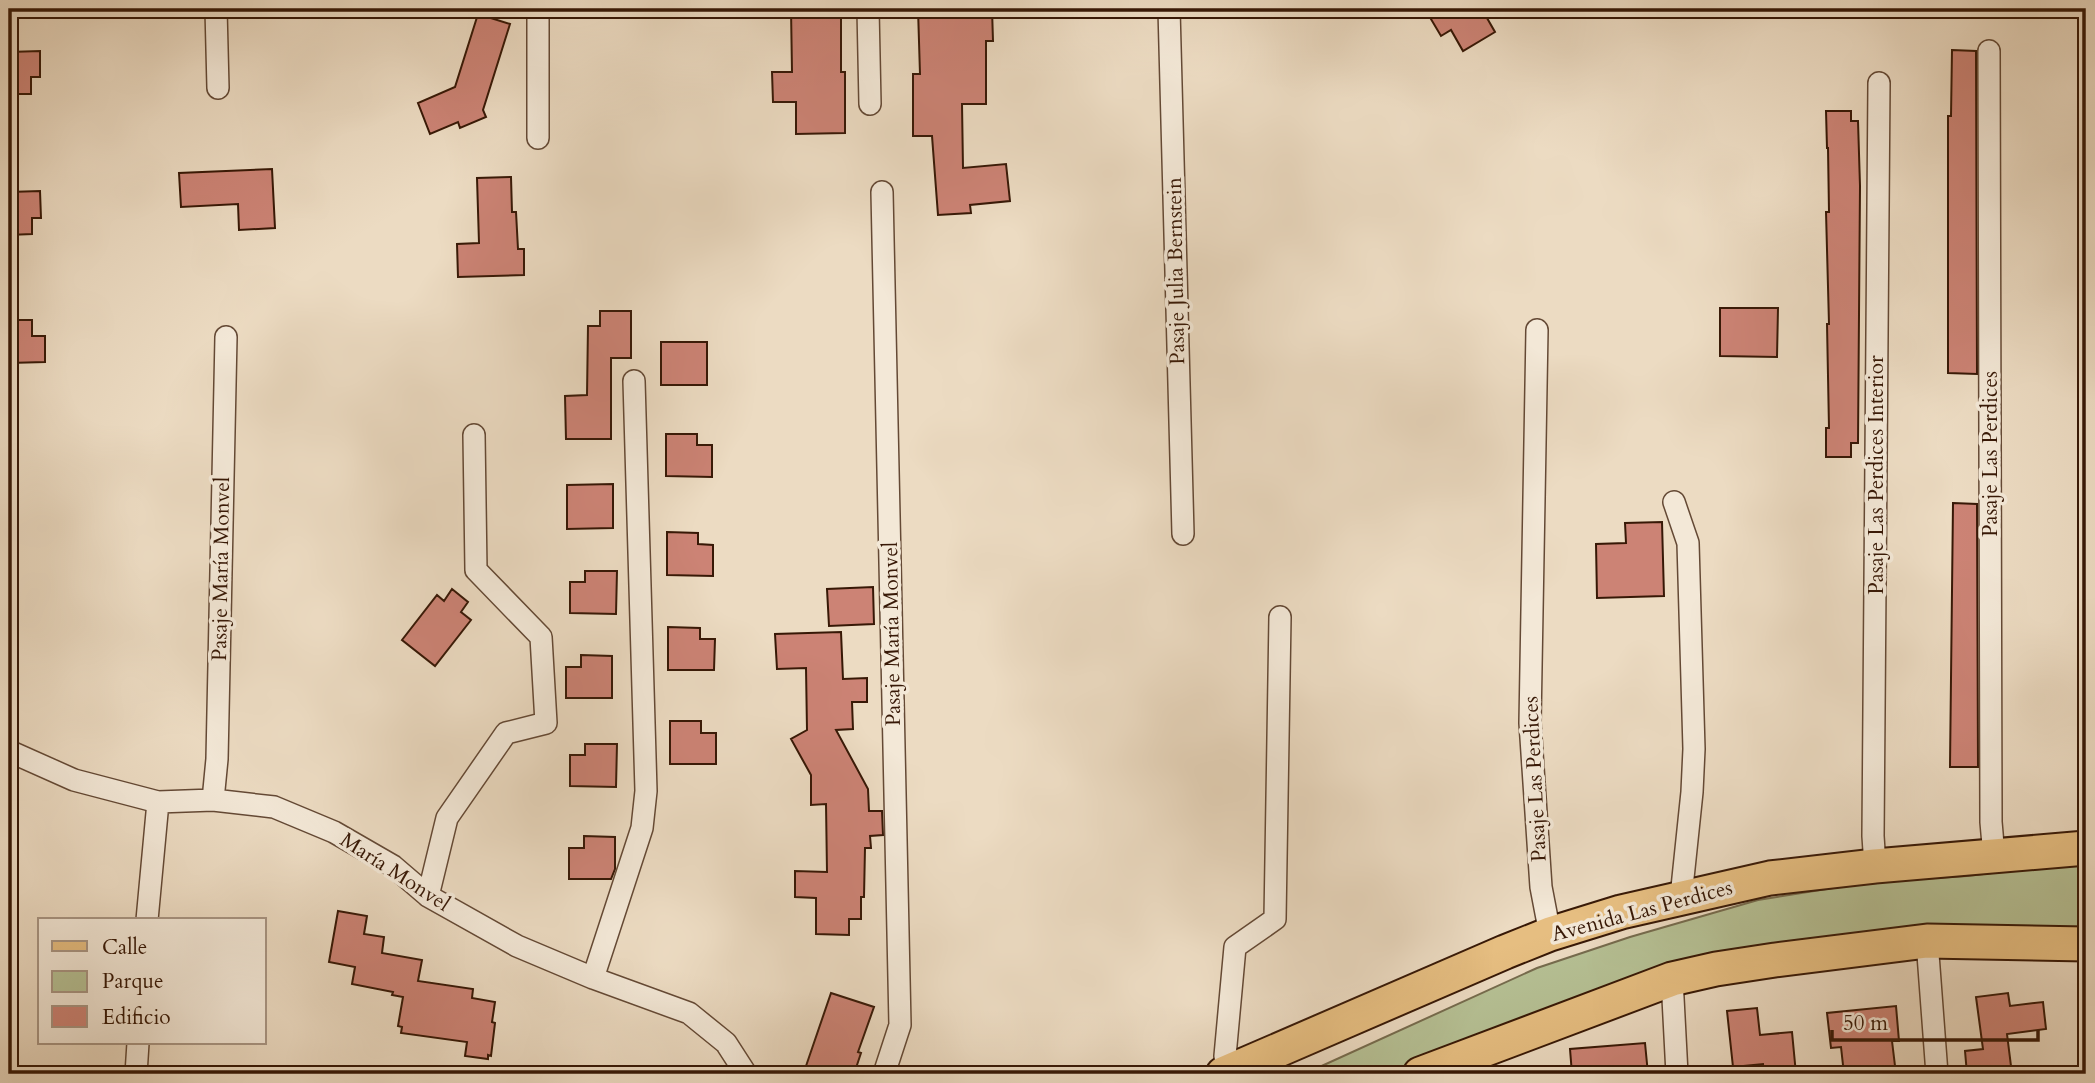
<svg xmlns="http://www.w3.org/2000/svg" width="2095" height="1083" font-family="Cardo,serif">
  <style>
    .green { fill: #b6c195; stroke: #766c4e; stroke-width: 2 }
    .building { fill: #cc8375; stroke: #371806; stroke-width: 2 }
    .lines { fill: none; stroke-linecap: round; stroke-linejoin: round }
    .street-casing { stroke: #644935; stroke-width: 24 }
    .primary-casing { stroke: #371806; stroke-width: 37 }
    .street { stroke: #f3e8d7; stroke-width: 21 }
    .primary { stroke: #e6be81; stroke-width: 33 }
    .labels { text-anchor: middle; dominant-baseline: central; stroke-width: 7; stroke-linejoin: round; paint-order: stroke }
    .street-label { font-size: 21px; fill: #371806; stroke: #f3e8d7 }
  </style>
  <rect width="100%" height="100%" fill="#ecdbc2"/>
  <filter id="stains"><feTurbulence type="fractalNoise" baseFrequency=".00286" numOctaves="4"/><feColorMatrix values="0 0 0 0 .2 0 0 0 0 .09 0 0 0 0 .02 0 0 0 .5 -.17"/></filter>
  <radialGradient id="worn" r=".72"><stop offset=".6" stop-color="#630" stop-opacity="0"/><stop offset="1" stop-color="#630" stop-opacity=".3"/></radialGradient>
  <path class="green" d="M2086,862V935L1917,933L1426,1058L1385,1074H1304L1537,968L1630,937L1758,900L1871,882L1967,876Z"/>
  <path class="building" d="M791,9H841V72H845V133L796,134V102H773L772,72H792Z
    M918,9H992L993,41H986V104H962L963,168L1006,164L1010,201L970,205L971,213L938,215L932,136H913V74H920Z
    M1425,9H1486L1483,11L1495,32L1463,51L1451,30L1441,36Z
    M478,14L510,24L483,110L486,117L460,128L458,122L430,134L418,103L455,87Z
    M1952,50L1976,51L1977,374L1948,373V116H1951Z
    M40,51V77H31V94H9V52Z
    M1826,111H1851V121H1858L1860,186L1858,443H1851V457H1826V428H1829L1827,324H1829L1826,212H1829L1828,148H1827Z
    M272,169L275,228L239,230L238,204L181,207L179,173Z
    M511,177L512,212H516L518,249H524V275L458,277L457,244L479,243L477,178Z
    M40,191L41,218H32V234L9,235V192Z
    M1720,308H1778L1777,357L1720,356Z
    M600,311H631V358H611V439H566L565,396L587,395L588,326H600Z
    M9,320H32V336H45V362L9,363Z
    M661,342H707V385H661Z
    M666,434H697V445H712V477L666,476Z
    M613,484V528L567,529V485Z
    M1953,503L1977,504L1978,767H1950Z
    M1662,522L1664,596L1597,598L1596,544L1626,543L1625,523Z
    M667,532L698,533V544L713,545V576L667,575Z
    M585,571H617L616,614L570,613V582H585Z
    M873,587L874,624L829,626L827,589Z
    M452,589L468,602L461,612L471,620L435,666L402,640L437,595L444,601Z
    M668,627L700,628V639H715L714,670H668Z
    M841,632L843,679L867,678V702H852L853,729L836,730L868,789L869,811H882L883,835L870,836L871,848H865L864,897H861V919H849V935L816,934V898L795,897V871L827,872L826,804L811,805V775L791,739L807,730L806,668L777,669L775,634Z
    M581,655L612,656V698H566V667H581Z
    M670,721H701V733H716V764H670Z
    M585,744H617L616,787L570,786V755H585Z
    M584,836L615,837V869L611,879H569V848H584Z
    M338,911L367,916L364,934L384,937L382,953L422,960L418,981L473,989L472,998L495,1002L492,1022L495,1023L491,1056L488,1055V1059L465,1056L467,1042L401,1033L402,1027L398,1026L403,997L392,995L393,992L352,984L355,967L329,962Z
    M831,993L874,1007L858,1052L861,1053L854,1074H832L806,1066Z
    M2008,993L2010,1006L2043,1002L2046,1029L2007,1034L2012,1074H1967L1965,1051L1983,1049L1976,997Z
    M1896,1006L1899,1041H1892L1896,1074H1844L1841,1047L1831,1048L1827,1013Z
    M1757,1008L1760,1035L1792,1032L1796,1074H1764L1763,1064L1733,1067L1727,1011Z
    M1645,1043L1648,1074H1572L1570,1049Z"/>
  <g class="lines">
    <g class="street-casing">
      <path id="street" d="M216,9L218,88
        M868,9L870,104
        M1169,9L1183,534
        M1989,51L1991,822L1994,856
        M538,138V9
        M882,192L900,1025L884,1074
        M1537,330L1530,723L1541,887L1550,934
        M1674,502L1688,543L1694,749L1692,792L1681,897
        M9,751L74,780L158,802L213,800L274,807L334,832L393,866L428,896L517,946L593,978L689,1013L726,1043L746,1074
        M213,800L217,759L226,337
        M1875,866L1873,836L1879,83
        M428,896L447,818L506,733L546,723L541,637L476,570L474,435
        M147,920L158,802
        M1927,941L1937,1074
        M593,978L642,828L646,791L634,381
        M1672,979L1677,1074
        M1227,1072L1225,1056L1235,947L1275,919L1280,617
        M136,1074L138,1043"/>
    </g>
    <g class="primary-casing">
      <path id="primary" d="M1223,1074L1505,952L1550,934L1621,912L1770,878L1875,866L2086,848
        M1420,1074L1672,979L1716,969L1775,960L1927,941L2086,944"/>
    </g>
    <use href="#street" class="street"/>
    <use href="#primary" class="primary"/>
  </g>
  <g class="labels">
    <g class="street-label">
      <text transform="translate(1176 271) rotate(-91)">Pasaje Julia Bernstein</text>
      <text transform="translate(1990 454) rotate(-90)">Pasaje Las Perdices</text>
      <text transform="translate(1876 475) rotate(-90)">Pasaje Las Perdices Interior</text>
      <text transform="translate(221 569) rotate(-89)">Pasaje María Monvel</text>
      <text transform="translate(892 634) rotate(-91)">Pasaje María Monvel</text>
      <text transform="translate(1535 779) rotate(-93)">Pasaje Las Perdices</text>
      <text transform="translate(395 872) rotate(33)">María Monvel</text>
      <text transform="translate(1642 911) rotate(-15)">Avenida Las Perdices</text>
    </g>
  </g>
  <rect width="2095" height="1083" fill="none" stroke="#ecdbc2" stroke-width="35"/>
  <rect x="10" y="10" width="2074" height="1062" fill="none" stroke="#371806" stroke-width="3.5"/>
  <rect x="18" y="18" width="2060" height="1048" fill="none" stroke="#371806" stroke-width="2"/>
  <rect x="38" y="918" width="228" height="126" fill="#f3e8d7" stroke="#a89583" stroke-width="2"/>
  <rect x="52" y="941" width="35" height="10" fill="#e6be81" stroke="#a89583" stroke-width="2"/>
  <text x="102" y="954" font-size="21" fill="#371806">Calle</text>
  <rect x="52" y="971" width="35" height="21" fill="#b6c195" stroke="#a89583" stroke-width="2"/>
  <text x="102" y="988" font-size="21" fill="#371806">Parque</text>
  <rect x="52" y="1006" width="35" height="21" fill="#cc8375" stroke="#a89583" stroke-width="2"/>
  <text x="102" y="1024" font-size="21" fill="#371806">Edificio</text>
  <path d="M1832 1030v10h206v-10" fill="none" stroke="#371806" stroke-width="3.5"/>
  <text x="1843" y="1030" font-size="21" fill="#371806" stroke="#f3e8d7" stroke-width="5" paint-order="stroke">50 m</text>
  <rect width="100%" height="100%" filter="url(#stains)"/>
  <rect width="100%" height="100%" fill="url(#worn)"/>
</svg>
